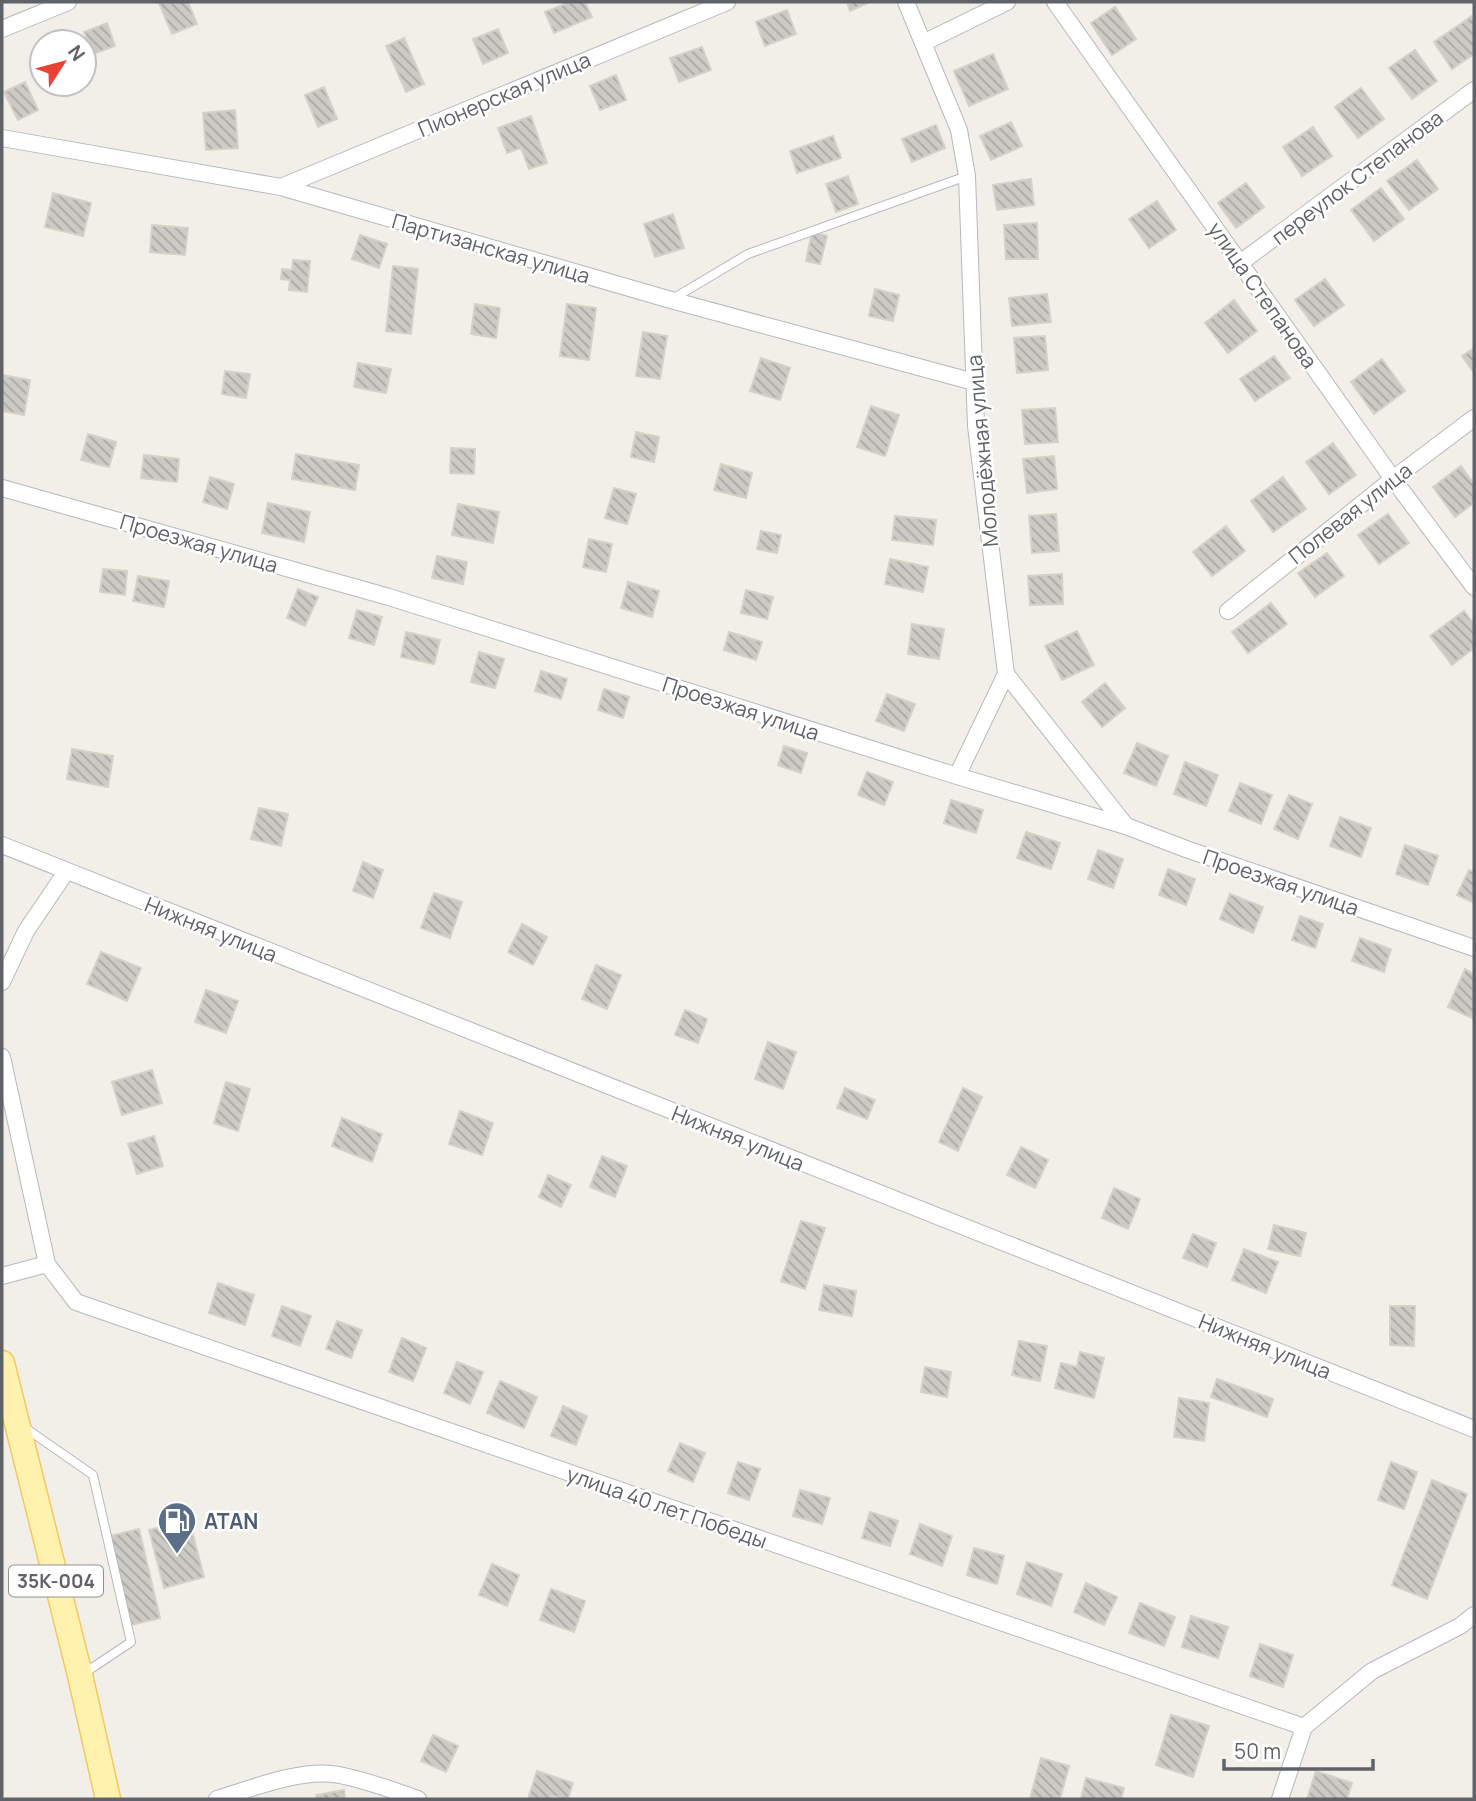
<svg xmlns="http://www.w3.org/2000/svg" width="1476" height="1801" font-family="Manrope,sans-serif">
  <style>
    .building { fill: url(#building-back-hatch); stroke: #d6d1c6; stroke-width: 2 }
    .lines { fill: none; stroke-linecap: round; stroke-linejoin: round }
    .service-casing { stroke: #b5b8bc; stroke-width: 10 }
    .minor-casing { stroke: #b5b8bc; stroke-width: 18 }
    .primary-casing { stroke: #f2c960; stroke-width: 27 }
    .service { stroke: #fff; stroke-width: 8 }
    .minor { stroke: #fff; stroke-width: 16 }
    .primary { stroke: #fff2af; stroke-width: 24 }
    .labels { text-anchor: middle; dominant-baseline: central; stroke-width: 5; stroke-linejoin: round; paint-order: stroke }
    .shield { fill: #fff; stroke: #8f9295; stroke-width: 2 }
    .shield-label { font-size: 19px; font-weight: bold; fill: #5f6368 }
    .street-label { font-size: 21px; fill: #5f6368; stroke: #fff }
    .service-label { font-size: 21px; font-weight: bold; fill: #4e5e75; stroke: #fff; text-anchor: start }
  </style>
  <defs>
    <pattern id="building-back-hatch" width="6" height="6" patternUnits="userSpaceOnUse" patternTransform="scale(1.75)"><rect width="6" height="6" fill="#cccac5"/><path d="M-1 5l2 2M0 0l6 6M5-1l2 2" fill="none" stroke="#a9a8a4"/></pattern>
  </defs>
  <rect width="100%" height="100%" fill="#f1efe8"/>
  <path class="building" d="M163,2H188L197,24L172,34L159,3Z
    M570,2H585L592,17L554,33L545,12Z
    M847,2H870L850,11Z
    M1115,7L1136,39L1112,55L1091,23Z
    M787,10L796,34L765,46L756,22Z
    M1472,16L1474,19V54L1452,69L1434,42Z
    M107,23L115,46L93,54L84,32Z
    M498,29L508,53L483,64L473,39Z
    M404,38L424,84L406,92L386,46Z
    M702,47L711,70L679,82L670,58Z
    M1415,50L1437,81L1412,99L1389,68Z
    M993,54L1008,89L969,106L954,71Z
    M616,75L626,100L600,110L590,86Z
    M25,82L38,110L18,120L4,92Z
    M324,87L337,119L318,127L305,95Z
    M1361,88L1384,119L1358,138L1335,107Z
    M235,110L238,148L206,150L203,113Z
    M531,116L547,163L529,169L521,148L507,153L498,128Z
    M1011,122L1022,146L991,160L980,136Z
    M936,125L945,148L912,162L902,139Z
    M1313,127L1332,156L1302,176L1283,147Z
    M833,136L841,158L797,173L790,151Z
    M1417,160L1438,189L1409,210L1387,181Z
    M848,176L858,204L836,212L826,184Z
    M1031,179L1034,205L997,210L993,185Z
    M1246,183L1264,207L1236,228L1218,203Z
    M1381,188L1404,219L1374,241L1351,210Z
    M53,193L91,203L83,236L45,227Z
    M1157,201L1176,230L1149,248L1129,219Z
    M673,214L684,248L655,257L644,224Z
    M1037,223L1038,259H1006L1004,225Z
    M152,225L188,228L185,255L150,252Z
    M812,232L827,236L820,264L806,261Z
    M360,235L387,244L379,268L352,259Z
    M293,260L310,261L307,292L289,290L290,280L281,279L282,269L292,270Z
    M393,266L418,269L411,334L386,331Z
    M1325,279L1344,305L1314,326L1295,300Z
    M875,289L899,295L893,321L869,316Z
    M1047,294L1051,322L1012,326L1009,298Z
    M1234,300L1257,331L1228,353L1205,323Z
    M475,304L500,308L496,338L471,334Z
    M567,304L596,308L589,360L560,356Z
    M643,332L667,336L660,379L636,376Z
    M1045,336L1048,370L1017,373L1014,338Z
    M1474,348V373L1462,356Z
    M1274,356L1290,378L1255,401L1240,379Z
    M761,358L790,368L780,400L750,391Z
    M1382,359L1405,391L1374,414L1351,382Z
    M358,363L391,369L386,393L354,387Z
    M225,371L250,374L246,398L222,394Z
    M2,375L30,380L24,415L2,411Z
    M871,406L899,415L885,456L857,447Z
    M1055,408L1058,442L1025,444L1022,410Z
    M636,432L659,437L654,462L631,457Z
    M88,434L116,442L109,467L81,460Z
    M1333,443L1356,475L1329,494L1306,462Z
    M451,448L475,449L474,474L450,473Z
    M296,454L359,465L355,490L292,479Z
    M144,455L179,459L177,482L141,478Z
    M1054,456L1057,489L1027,493L1023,459Z
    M721,464L752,473L746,498L714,490Z
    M1461,466L1474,484V503L1455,517L1433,487Z
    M210,477L234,484L227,509L203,502Z
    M1283,477L1306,509L1273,532L1251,501Z
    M614,488L636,494L627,524L605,518Z
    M268,503L310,512L304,542L262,533Z
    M458,504L499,512L493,543L452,535Z
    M1056,514L1059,551L1032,553L1029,516Z
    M1388,514L1409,543L1379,564L1358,535Z
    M895,516L936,520L933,545L892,540Z
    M1226,526L1245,551L1212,576L1193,552Z
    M761,531L781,535L777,553L757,549Z
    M589,539L612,544L606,572L583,567Z
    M1327,553L1344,576L1315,597L1298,573Z
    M437,556L467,562L463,584L432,578Z
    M890,559L928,567L923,592L885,584Z
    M103,569L127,571L125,595L100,592Z
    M1062,574L1063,604L1030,605L1028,576Z
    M138,576L169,581L164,607L133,601Z
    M628,582L659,591L652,617L621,608Z
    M298,589L318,597L305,626L287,618Z
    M746,590L773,597L767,619L741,613Z
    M1271,603L1287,624L1248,653L1232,632Z
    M357,610L382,617L374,645L349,638Z
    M1464,611L1474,624V648L1452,665L1430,636Z
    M912,624L944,629L939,659L908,654Z
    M1077,631L1094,665L1062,680L1045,646Z
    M406,632L440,640L434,664L401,657Z
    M729,632L762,642L756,660L724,650Z
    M479,652L504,659L495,688L471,682Z
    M541,671L567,679L561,699L535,691Z
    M1105,683L1125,708L1102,727L1082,702Z
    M604,689L629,697L623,718L598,710Z
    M887,694L915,704L904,731L876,721Z
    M1137,743L1168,756L1156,786L1124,773Z
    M784,746L807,753L801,773L778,765Z
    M72,749L113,756L108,787L67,779Z
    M1185,762L1218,775L1206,806L1174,794Z
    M867,772L893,782L884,805L858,795Z
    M1240,783L1272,795L1261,824L1229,811Z
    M1289,795L1312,804L1298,839L1274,829Z
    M951,800L983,810L976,833L944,823Z
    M259,808L288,814L281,846L251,839Z
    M1340,817L1371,828L1361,857L1330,846Z
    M1026,832L1060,843L1051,869L1017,858Z
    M1405,845L1438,856L1428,885L1396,874Z
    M1098,850L1123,859L1113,888L1088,879Z
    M363,862L383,870L373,898L353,891Z
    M1168,869L1195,879L1186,905L1159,895Z
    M1469,870L1474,872V903L1457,895Z
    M434,893L462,902L450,938L421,928Z
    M1230,894L1263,907L1253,933L1220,919Z
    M1300,916L1323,924L1315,948L1292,940Z
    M522,924L547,937L533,965L508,952Z
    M1360,938L1391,949L1384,972L1352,961Z
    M101,952L141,968L127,1001L87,984Z
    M596,965L621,975L607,1009L582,999Z
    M1465,969L1474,974V1019L1448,1007Z
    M206,990L238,1001L226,1033L195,1022Z
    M685,1010L707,1019L698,1043L675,1035Z
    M768,1042L796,1052L783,1089L755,1079Z
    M152,1070L162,1103L122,1115L112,1082Z
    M226,1082L250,1089L238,1131L214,1123Z
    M845,1088L875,1100L867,1119L837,1108Z
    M963,1088L982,1097L958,1151L939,1142Z
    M460,1111L493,1123L482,1155L449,1144Z
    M342,1118L382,1134L372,1162L332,1146Z
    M154,1136L163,1166L137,1174L128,1144Z
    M1021,1147L1048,1160L1035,1188L1007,1175Z
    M602,1156L627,1166L615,1197L590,1187Z
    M548,1175L571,1185L561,1207L539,1197Z
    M1114,1188L1140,1199L1128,1229L1102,1218Z
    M801,1221L825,1228L805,1289L781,1281Z
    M1274,1225L1306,1233L1300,1256L1268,1249Z
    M1193,1234L1216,1243L1207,1267L1183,1258Z
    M1244,1249L1278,1262L1266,1293L1232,1280Z
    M218,1283L254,1295L245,1325L209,1313Z
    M824,1285L856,1291L852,1316L819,1310Z
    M282,1306L311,1316L300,1346L272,1336Z
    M1390,1306H1415L1414,1346L1390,1345Z
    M337,1321L362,1330L351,1358L326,1349Z
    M402,1338L426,1348L413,1381L389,1372Z
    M1019,1341L1047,1346L1040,1381L1012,1375Z
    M1080,1352L1104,1358L1094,1398L1055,1388L1061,1363L1077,1367Z
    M457,1362L483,1372L470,1404L444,1393Z
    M925,1367L951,1372L947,1397L921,1392Z
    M1217,1379L1273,1399L1267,1417L1211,1397Z
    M500,1381L537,1397L524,1428L487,1413Z
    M1179,1398L1209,1403L1204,1441L1174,1437Z
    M563,1406L587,1416L576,1445L551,1436Z
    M680,1443L705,1453L693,1482L668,1471Z
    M738,1462L760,1469L749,1500L728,1493Z
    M1391,1462L1417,1472L1404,1509L1378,1500Z
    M1432,1480L1467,1494L1427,1599L1392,1585Z
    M800,1490L830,1498L822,1524L793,1516Z
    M870,1512L898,1521L890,1546L862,1538Z
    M178,1523L181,1533L192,1531L204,1577L164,1588L149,1530Z
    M920,1524L952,1536L942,1566L910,1554Z
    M139,1529L160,1618L131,1625L110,1536Z
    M974,1548L1004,1556L997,1584L967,1575Z
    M1027,1562L1062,1574L1051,1606L1017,1594Z
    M492,1564L519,1575L507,1606L479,1595Z
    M1086,1583L1117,1597L1104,1625L1074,1612Z
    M551,1589L585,1601L574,1632L540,1620Z
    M1140,1603L1175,1617L1164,1646L1129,1633Z
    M1191,1616L1228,1627L1218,1658L1182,1647Z
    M1260,1644L1293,1655L1283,1687L1250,1676Z
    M1171,1715L1209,1726L1193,1777L1156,1765Z
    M433,1735L458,1746L446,1772L421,1761Z
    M1041,1758L1069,1766L1060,1799H1030Z
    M537,1771L573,1783L568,1799L552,1796L551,1799H528Z
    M1316,1771L1352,1783L1347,1799H1307Z
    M1086,1778L1124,1788L1121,1799H1081Z
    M344,1790L345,1799H317L316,1795Z"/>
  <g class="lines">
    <g class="service-casing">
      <path id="service" d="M674,298L748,254L967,176
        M24,1427L93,1475L131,1642L83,1674"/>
    </g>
    <g class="minor-casing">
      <path id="minor" d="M906,2L959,130L967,176L976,426L1006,674L1126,826
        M1055,2L1393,479L1474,587
        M2,29L68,2
        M923,43L1007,2
        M2,138L281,187L671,300L974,382
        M281,187L727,2
        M1240,263L1474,90
        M2,488L389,597L957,776L1126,826L1186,849L1474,948
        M1228,611L1393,479L1474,418
        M957,776L1006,674
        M2,845L1474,1429
        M2,982L26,931L66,872
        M2,1057L47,1264L76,1302L1304,1727
        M2,1276L47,1264
        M217,1799C253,1788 302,1768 339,1775C366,1780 392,1790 418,1799
        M1280,1799L1304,1727L1372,1671L1460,1626L1474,1615"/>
    </g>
    <g class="primary-casing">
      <path id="primary" d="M2,1363L80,1675L108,1799"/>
    </g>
    <use href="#service" class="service"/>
    <use href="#minor" class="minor"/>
    <use href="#primary" class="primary"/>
  </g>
  <defs>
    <g id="fuel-pin" transform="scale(2.0125)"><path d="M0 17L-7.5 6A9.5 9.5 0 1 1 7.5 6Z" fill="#5c6f8a" stroke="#fff"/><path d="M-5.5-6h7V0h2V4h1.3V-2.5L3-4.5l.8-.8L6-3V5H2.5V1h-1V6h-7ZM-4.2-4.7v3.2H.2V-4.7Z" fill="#fff"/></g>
  </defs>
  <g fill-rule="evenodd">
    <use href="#fuel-pin" x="177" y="1521"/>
  </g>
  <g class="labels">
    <rect class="shield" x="9" y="1565.5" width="94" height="31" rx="5"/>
    <g class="shield-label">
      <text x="56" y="1581">35К-004</text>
    </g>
    <g class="street-label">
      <text transform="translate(504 94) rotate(-23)">Пионерская улица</text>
      <text transform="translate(1357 177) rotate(-37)">переулок Степанова</text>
      <text transform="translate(491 248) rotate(16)">Партизанская улица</text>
      <text transform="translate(1263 295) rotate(55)">улица Степанова</text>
      <text transform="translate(982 451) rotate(-95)">Молодёжная улица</text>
      <text transform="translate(1350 513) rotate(-38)">Полевая улица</text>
      <text transform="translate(199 543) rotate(16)">Проезжая улица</text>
      <text transform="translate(741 708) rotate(18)">Проезжая улица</text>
      <text transform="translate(1281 882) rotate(19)">Проезжая улица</text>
      <text transform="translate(211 929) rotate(22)">Нижняя улица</text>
      <text transform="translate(738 1138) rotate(22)">Нижняя улица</text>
      <text transform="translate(1265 1346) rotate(22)">Нижняя улица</text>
      <text transform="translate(667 1507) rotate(19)">улица 40 лет Победы</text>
    </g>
    <g class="service-label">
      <text x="204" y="1521">ATAN</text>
    </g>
  </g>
  <rect width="1476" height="1801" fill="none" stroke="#5f6368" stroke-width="7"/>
  <g transform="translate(63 63) rotate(54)"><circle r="33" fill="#ffffff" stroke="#bfc1c3" stroke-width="2"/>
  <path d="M0-5L12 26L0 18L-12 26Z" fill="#ea4335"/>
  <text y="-10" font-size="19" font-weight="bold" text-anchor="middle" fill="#5f6368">N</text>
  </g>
  <path d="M1224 1759v10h149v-10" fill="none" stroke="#5f6368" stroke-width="3.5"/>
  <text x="1234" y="1759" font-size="21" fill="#5f6368" stroke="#ffffff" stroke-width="5" paint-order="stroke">50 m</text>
</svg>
